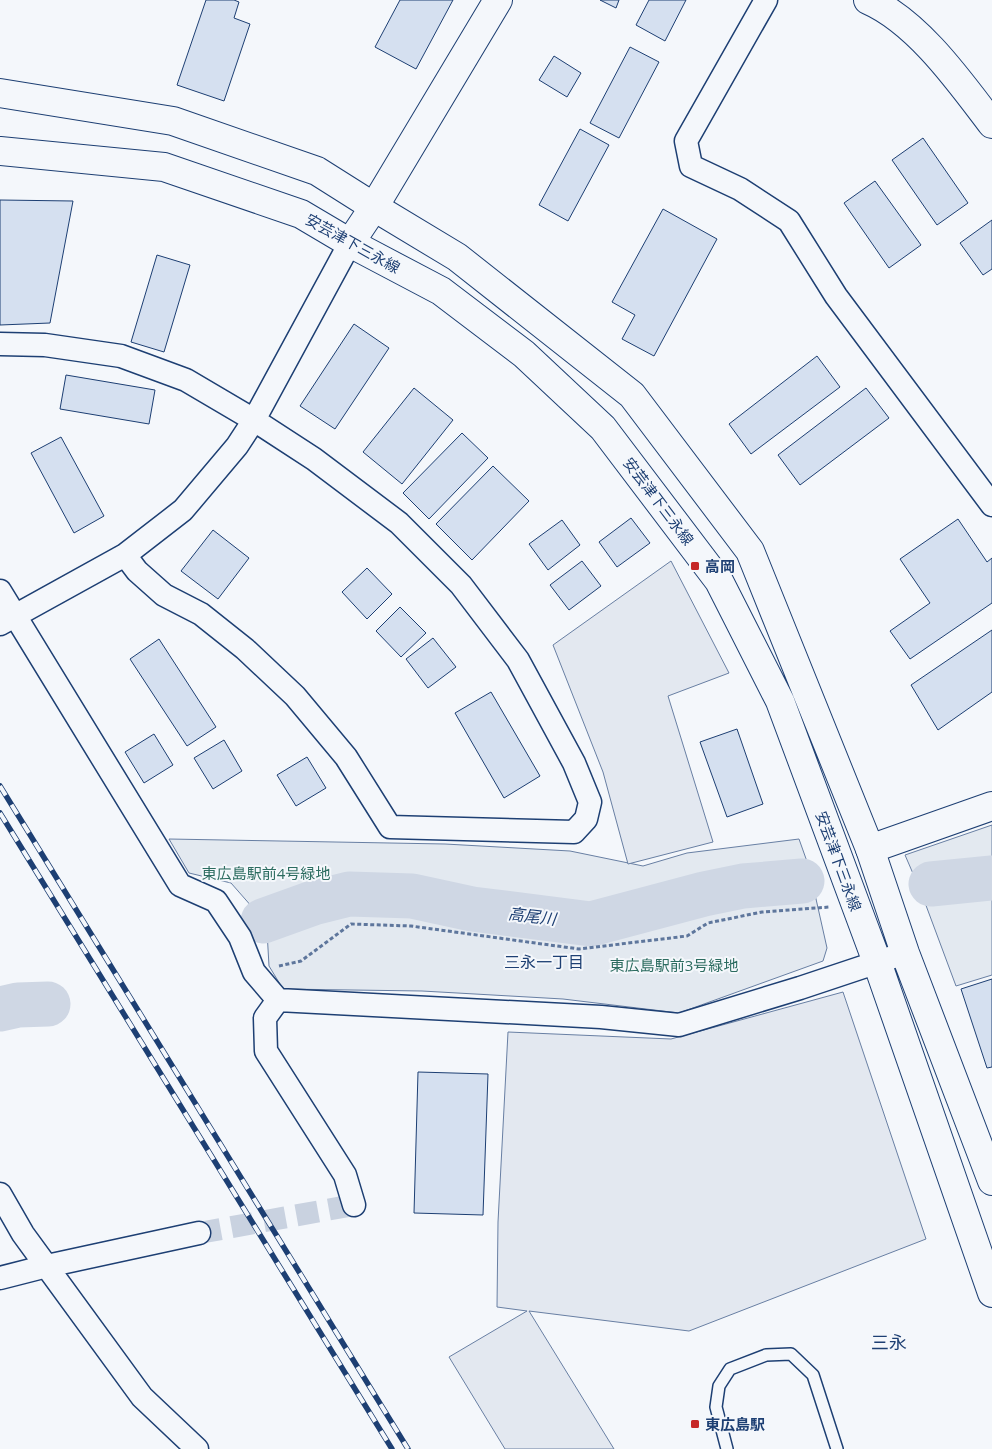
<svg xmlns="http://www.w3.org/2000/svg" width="992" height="1449" font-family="'Open Sans','Noto Sans JP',sans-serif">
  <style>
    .green { fill: #e3e9f0; stroke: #687fa3 }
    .parking { fill: #e3e8f0; stroke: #687fa3 }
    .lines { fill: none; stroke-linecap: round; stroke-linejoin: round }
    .river { stroke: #cfd7e4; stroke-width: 45 }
    .building { fill: #d5e0f0; stroke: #1d3f73 }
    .minor-tunnel { stroke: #c9d2e0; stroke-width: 22; stroke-dasharray: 22 11; stroke-linecap: butt }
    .service-casing { stroke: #1d3f73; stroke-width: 14 }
    .minor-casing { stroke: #1d3f73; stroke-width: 25 }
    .tertiary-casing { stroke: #1d3f73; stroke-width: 30 }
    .primary-casing { stroke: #1d3f73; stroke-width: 30 }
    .path { stroke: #5e769c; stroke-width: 3; stroke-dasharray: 4 2.5; stroke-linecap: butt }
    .service { stroke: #f4f7fb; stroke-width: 11 }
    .minor { stroke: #f4f7fb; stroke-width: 22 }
    .tertiary { stroke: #f4f7fb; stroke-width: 28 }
    .primary { stroke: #f4f7fb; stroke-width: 28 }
    .rail-casing { stroke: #1d3f73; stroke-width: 5.5 }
    .rail { stroke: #f4f7fb; stroke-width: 4; stroke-dasharray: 11; stroke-linecap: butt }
    .poi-dot { fill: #c62828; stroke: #f4f7fb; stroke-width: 2 }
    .labels { text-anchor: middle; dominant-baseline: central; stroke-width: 4; stroke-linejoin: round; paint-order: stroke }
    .street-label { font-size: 15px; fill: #1d3f73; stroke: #f4f7fb }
    .poi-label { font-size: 15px; font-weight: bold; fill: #1d3f73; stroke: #f4f7fb; text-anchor: start }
    .park-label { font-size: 15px; fill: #2c6c60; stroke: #f4f7fb }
    .water-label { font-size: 16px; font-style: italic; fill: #1d3f73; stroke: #f4f7fb }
    .neighbourhood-label { font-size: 16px; fill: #1d3f73; stroke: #f4f7fb }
    .quarter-label { font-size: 18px; fill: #1d3f73; stroke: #f4f7fb }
  </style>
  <rect width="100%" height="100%" fill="#f4f7fb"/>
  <path class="green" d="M992,825V975L956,986L921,892L905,855Z
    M169,839L445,844L570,851L643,866L687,853L799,839L810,870L739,874L676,892L603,907L576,910L455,891L344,881L298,893L260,916L231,883L189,873Z
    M814,890L827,948L823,961L679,1013L563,999L422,991L283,989L269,966L267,931L336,907L412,910L465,918L594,933L653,921L745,893Z"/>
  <path class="parking" d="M671,561L729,673L668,696L713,842L628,864L603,772L553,645Z
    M843,992L926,1239L689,1331L529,1311L614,1449H505L449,1357L527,1311L497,1307L498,1222L508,1032L671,1039Z"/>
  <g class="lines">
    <path class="river" d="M931,884L992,878
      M263,921L313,903L349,894L412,896L472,909L591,924L704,894L743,886L802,881
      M0,1009L18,1005L48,1004"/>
  </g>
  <path class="building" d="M206,0H234L239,2L234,18L250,24L224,101L177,85Z
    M400,0H453L416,69L375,47Z
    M600,0H619L616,8Z
    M649,0H686L665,41L636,25Z
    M630,47L659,62L619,138L590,123Z
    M554,56L581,73L567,97L539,80Z
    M580,129L609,145L568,221L539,205Z
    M923,138L968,203L937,225L892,160Z
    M875,181L921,245L889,268L844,203Z
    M0,200L73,201L50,323L0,325Z
    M663,209L717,239L654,356L622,339L635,315L612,302Z
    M992,220V269L983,275L960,243Z
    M157,255L190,265L164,352L131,342Z
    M354,324L389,348L335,429L300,406Z
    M817,356L840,387L751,454L729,424Z
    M66,375L155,390L149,424L60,409Z
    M414,388L453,420L402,484L363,452Z
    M866,388L889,418L800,485L778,455Z
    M462,433L488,458L429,519L403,493Z
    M61,437L104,516L74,533L31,453Z
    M493,466L529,501L472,560L436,524Z
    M631,518L650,543L617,567L599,542Z
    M958,519L987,562L992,558V603L910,659L890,631L930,603L900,559Z
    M562,520L580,545L548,570L529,544Z
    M213,530L249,558L218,599L181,571Z
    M582,561L601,586L569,610L550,585Z
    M367,568L392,594L367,619L342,592Z
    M400,607L426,633L401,657L376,631Z
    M992,630V692L938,730L911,685Z
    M433,638L456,667L428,688L406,659Z
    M159,639L216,727L187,746L130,659Z
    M491,692L540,776L504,798L455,713Z
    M737,729L763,804L727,817L700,742Z
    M154,734L173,765L144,783L125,752Z
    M224,740L242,771L213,789L194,758Z
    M307,757L326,788L296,806L277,775Z
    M992,979V1067L987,1068L961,989Z
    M418,1072L488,1074L483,1215L414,1213Z"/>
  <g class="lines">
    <path class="minor-tunnel" d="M199,1233L354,1205"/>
    <g class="service-casing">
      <path id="service" d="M727,1449L716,1407L719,1386L730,1369L766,1355L791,1354L813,1375L837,1449"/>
    </g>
    <g class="minor-casing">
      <path id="minor" d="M766,0L686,141L691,166L740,189L789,221L836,296L992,505
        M0,344L45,345L121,356L186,380L254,420L314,459L399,523L461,585L518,660L574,763L590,802L586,819L574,832L390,827L346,757L295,696L245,649L201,614L164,595L137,571L125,555
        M0,591L180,885L216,901L240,937L254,972L278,1000L601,1017L679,1025L800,988L905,953
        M0,624L125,555L183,510L237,446L254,420L350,243
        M278,1000L265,1018L266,1051L345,1175L354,1205
        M0,1194L23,1234L142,1397L197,1449
        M0,1278L47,1266L199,1233"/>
    </g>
    <g class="tertiary-casing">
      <path id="tertiary" d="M868,0C918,22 960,82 992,124
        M350,243L374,207L498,0
        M870,849L992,806"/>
    </g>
    <g class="primary-casing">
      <path id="primary" d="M0,93L173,121L317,171L374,207L457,257L632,395L750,551L870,849L905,953L992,1181
        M0,151L164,167L301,214L350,243L441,291L524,354L603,428L719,581L780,701L877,962L992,1293"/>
    </g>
    <path class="path" d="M279,966L301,961L351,924L411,926L579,949L687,936L708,923L762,912L830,907"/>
    <use href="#service" class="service"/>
    <use href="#minor" class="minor"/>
    <use href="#tertiary" class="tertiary"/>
    <use href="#primary" class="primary"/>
    <g class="rail-casing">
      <path id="rail" d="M0,786L408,1449
        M0,813L392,1449"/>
    </g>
    <use href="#rail" class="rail"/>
  </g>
  <g class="poi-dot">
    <rect x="690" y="561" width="10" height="10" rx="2.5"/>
    <rect x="690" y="1419" width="10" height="10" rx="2.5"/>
  </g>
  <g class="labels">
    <g class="street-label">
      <text transform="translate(353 243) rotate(29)">安芸津下三永線</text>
      <text transform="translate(659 501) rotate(53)">安芸津下三永線</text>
      <text transform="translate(839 861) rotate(70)">安芸津下三永線</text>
    </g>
    <g class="poi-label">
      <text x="705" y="566">高岡</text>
      <text x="705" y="1424">東広島駅</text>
    </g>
    <g class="park-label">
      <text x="266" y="873">東広島駅前4号緑地</text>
      <text x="674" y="965">東広島駅前3号緑地</text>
    </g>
    <g class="water-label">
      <text transform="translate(532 916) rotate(7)">高尾川</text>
    </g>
    <g class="neighbourhood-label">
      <text x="544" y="962">三永一丁目</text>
    </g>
    <g class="quarter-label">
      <text x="889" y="1342">三永</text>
    </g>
  </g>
</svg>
